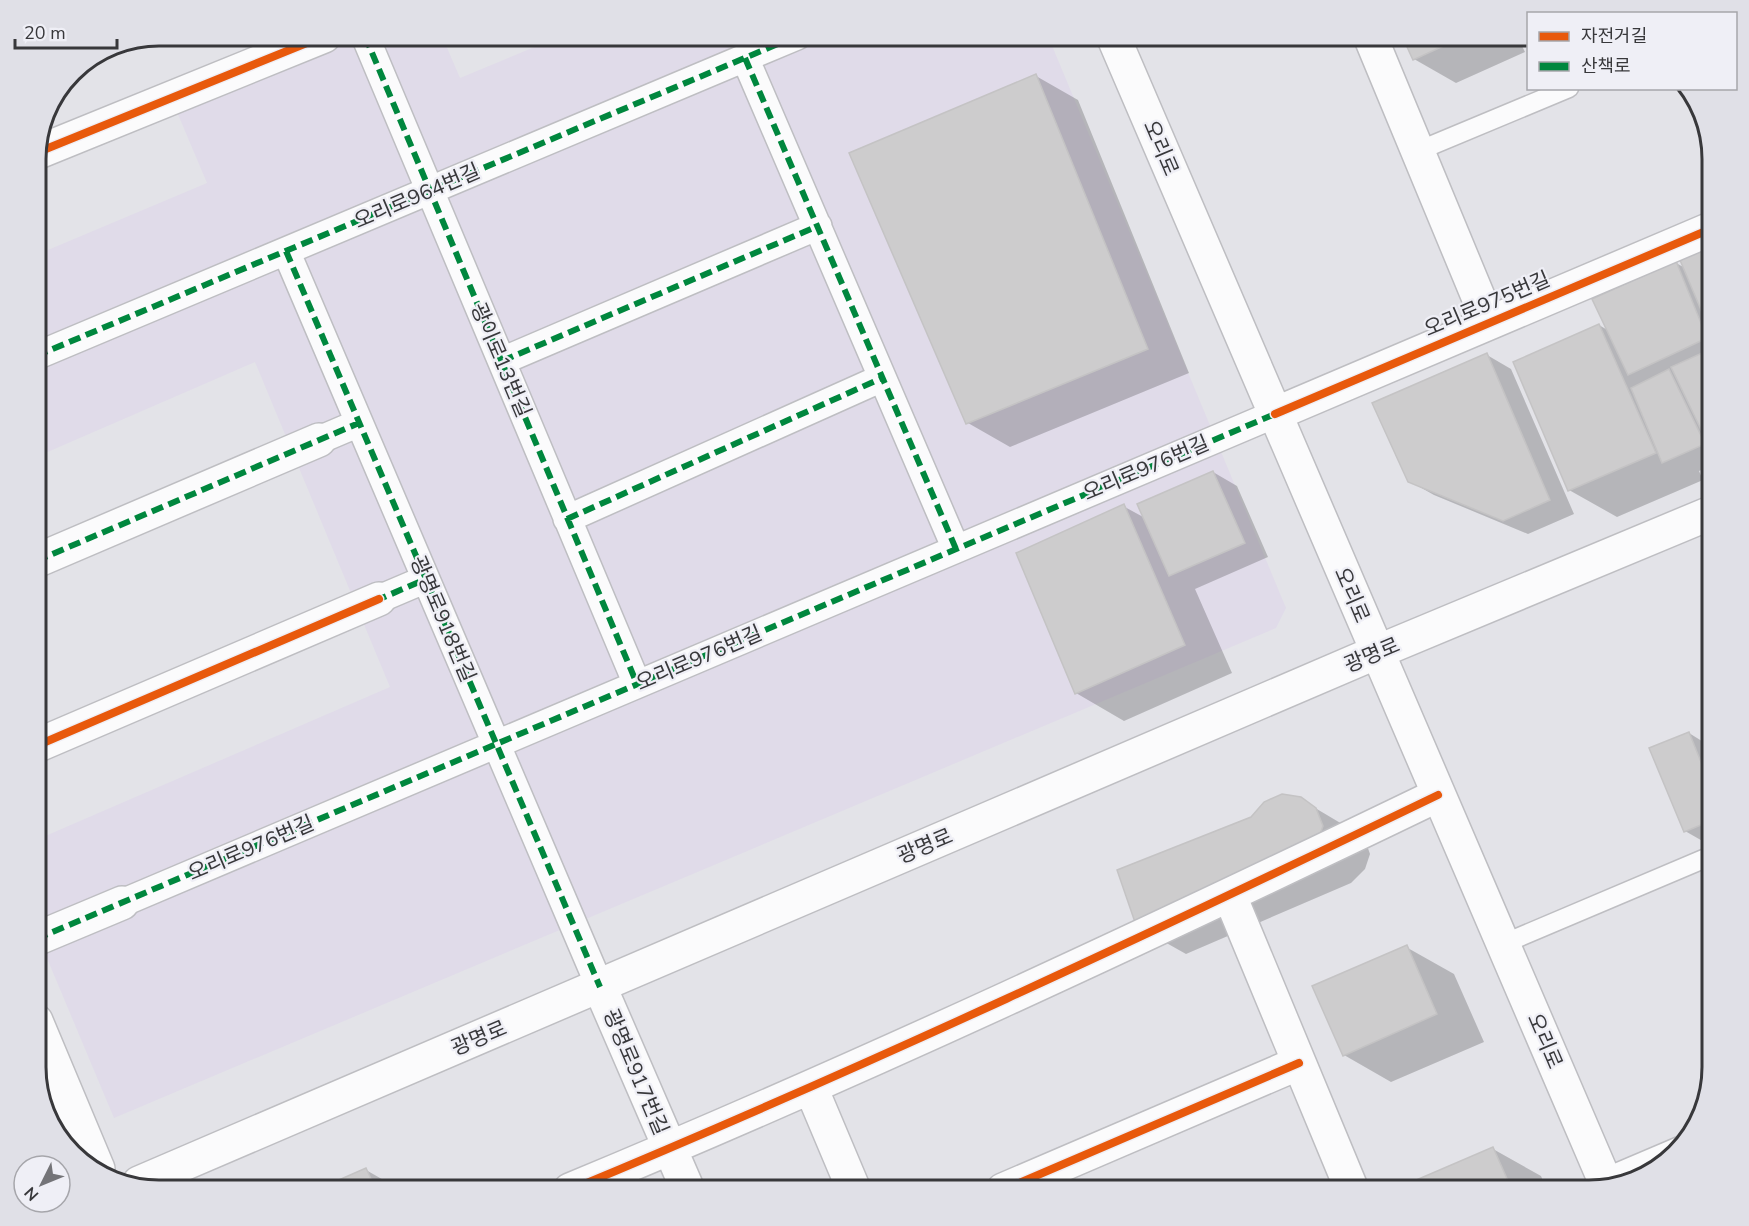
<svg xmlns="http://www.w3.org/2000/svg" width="1749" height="1226" font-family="'Nunito Sans','Noto Sans KR',sans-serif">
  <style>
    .commercial { fill: #e0dbe9 }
    .shadow { fill: #0003 }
    .building { fill: #cdcccd; stroke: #c4c3c4; stroke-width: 1.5 }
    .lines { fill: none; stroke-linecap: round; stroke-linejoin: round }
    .service-casing { stroke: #bebec2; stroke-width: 21 }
    .pedestrian-casing { stroke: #bebec2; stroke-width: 30 }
    .minor-casing { stroke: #bebec2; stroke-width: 36 }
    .secondary-casing { stroke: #bebec2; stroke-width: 36 }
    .service { stroke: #fbfbfc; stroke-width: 18 }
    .pedestrian { stroke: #fbfbfc; stroke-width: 27 }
    .minor { stroke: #fbfbfc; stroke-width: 33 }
    .secondary { stroke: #fbfbfc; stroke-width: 33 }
    .quiet { stroke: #00873e; stroke-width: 6; stroke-dasharray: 12 6; stroke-linecap: butt }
    .cycleway-casing { stroke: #efeff6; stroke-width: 11 }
    .cycleway { stroke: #e8590c; stroke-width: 8 }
    .labels { text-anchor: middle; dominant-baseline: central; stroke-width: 4.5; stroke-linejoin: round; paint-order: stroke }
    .street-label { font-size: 21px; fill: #38383b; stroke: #efeff6 }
    .rim { fill: none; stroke: #38383b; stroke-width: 3 }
  </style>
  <rect width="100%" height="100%" fill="#e3e3e8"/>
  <path class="commercial" d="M361,36H442L460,78L561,36H1048L1286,608L1276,628L114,1118L36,932V840L390,687L255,362L36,457V255L207,183L177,112Z"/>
  <path class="shadow" d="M1403,36H1517L1525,52L1456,83L1414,59Z
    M1036,76L1078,100L1189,373L1010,447L968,423Z
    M1713,246V465L1699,471L1703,480L1617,517L1569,490L1599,325L1609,331L1676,263L1685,268Z
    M1487,355L1511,369L1574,514L1528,534L1434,495L1409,481Z
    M1213,472L1237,486L1268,557L1195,589L1232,673L1124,721L1076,693L1123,506L1145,518Z
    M1689,733L1713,748V847L1685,831Z
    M1300,799L1364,837L1370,854L1365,869L1351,883L1186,954L1138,927L1252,818Z
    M1406,947L1454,974L1484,1042L1391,1082L1344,1055Z
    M1493,1149L1541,1176L1547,1190H1397Z
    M366,1170L401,1190H319Z"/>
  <path class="building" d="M1402,36H1465L1413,60Z
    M1036,74L1148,349L966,424L849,153Z
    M1713,244V321L1707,324L1680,260Z
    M1676,261L1707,338L1628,375L1592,299Z
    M1599,324L1656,453L1568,491L1513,362Z
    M1711,349L1713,354V442L1708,444L1671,367Z
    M1487,353L1550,500L1503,521L1408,482L1372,403Z
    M1669,369L1705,444L1662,463L1631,388Z
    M1213,471L1245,543L1169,576L1137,504Z
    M1124,504L1185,645L1075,694L1016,553Z
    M1689,732L1713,792V820L1684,832L1649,748Z
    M1282,794L1301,797L1316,808L1323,826L1317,842L1137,928L1117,870L1251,817L1264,802Z
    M1407,945L1437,1014L1343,1056L1312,986Z
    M1493,1147L1512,1190H1393Z
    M366,1168L376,1190H316Z"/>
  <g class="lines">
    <g class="service-casing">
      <path id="service" d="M1418,151L1569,88
        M1503,944L1713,855
        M1604,1178L1684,1144"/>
    </g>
    <g class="pedestrian-casing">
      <path id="pedestrian" d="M365,36L637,684
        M745,58L956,549
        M286,251L600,987
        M36,356L797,36
        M502,361L818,226
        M319,440L359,423
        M567,519L882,378
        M379,599L426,579
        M122,903L1275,414"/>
    </g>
    <g class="minor-casing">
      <path id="minor" d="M1370,36L1489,323
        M36,153L324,36
        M1275,414L1713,228
        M36,561L319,440
        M36,746L379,599
        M1230,896L1352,1190
        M36,939L122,903
        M600,987L688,1190
        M36,1021L98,1169
        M811,1088L854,1190
        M570,1190C864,1068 1152,933 1438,795
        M1003,1190L1299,1063"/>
    </g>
    <g class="secondary-casing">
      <path id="secondary" d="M1113,36L1607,1186
        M139,1183L1377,652L1713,512"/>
    </g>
    <use href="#service" class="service"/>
    <use href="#pedestrian" class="pedestrian"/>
    <use href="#minor" class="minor"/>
    <use href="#secondary" class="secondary"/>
    <path class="quiet" d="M365,36L637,684
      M745,58L956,549
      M286,251L600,987
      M36,356L797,36
      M502,361L818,226
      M567,519L882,378
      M36,561L359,423
      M375,601L426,579
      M36,939L1275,414"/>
    <g class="cycleway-casing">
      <path id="cycleway" d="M36,153L324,36
        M1275,414L1713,228
        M36,746L379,599
        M570,1190C864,1068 1152,933 1438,795
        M1003,1190L1299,1063"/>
    </g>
    <use href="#cycleway" class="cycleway"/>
  </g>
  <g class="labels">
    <g class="street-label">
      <text transform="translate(1161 148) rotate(67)">오리로</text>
      <text transform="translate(417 196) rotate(-23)">오리로964번길</text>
      <text transform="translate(1487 304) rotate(-23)">오리로975번길</text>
      <text transform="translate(501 360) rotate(67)">광이로13번길</text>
      <text transform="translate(1146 468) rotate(-23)">오리로976번길</text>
      <text transform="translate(1352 595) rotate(67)">오리로</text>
      <text transform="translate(443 619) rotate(67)">광명로918번길</text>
      <text transform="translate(1372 655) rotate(-23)">광명로</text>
      <text transform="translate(699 658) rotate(-23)">오리로976번길</text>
      <text transform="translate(925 846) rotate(-23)">광명로</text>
      <text transform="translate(251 848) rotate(-23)">오리로976번길</text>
      <text transform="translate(479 1038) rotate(-23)">광명로</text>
      <text transform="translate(1545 1041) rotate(67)">오리로</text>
      <text transform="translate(636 1072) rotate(67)">광명로917번길</text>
    </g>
  </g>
  <path d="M0 0H1749V1226H0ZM159 46H1589A113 113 0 0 1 1702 159V1067A113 113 0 0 1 1589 1180H159A113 113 0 0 1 46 1067V159A113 113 0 0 1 159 46Z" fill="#e0e0e7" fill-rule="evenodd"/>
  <path class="rim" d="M159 46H1589A113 113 0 0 1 1702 159V1067A113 113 0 0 1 1589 1180H159A113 113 0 0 1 46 1067V159A113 113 0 0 1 159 46Z"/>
  <rect x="1527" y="12" width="210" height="78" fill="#efeff6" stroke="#a6a6ab" stroke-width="1.5"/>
  <rect x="1539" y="32" width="30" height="9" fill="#e8590c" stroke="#a6a6ab" stroke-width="1.5"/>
  <text x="1581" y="42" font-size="18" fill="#38383b">자전거길</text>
  <rect x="1539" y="62" width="30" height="9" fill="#00873e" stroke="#a6a6ab" stroke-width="1.5"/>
  <text x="1581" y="72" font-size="18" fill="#38383b">산책로</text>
  <g transform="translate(42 1184) rotate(227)"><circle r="28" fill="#efeff6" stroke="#a6a6ab" stroke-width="1.5"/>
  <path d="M0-4.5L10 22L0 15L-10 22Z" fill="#747478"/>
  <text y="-9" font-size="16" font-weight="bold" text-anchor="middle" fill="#38383b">N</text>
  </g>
  <path d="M15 39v9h102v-9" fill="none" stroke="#38383b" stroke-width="3"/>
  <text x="24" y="39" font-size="18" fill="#38383b" stroke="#efeff6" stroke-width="4.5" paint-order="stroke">20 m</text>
</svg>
